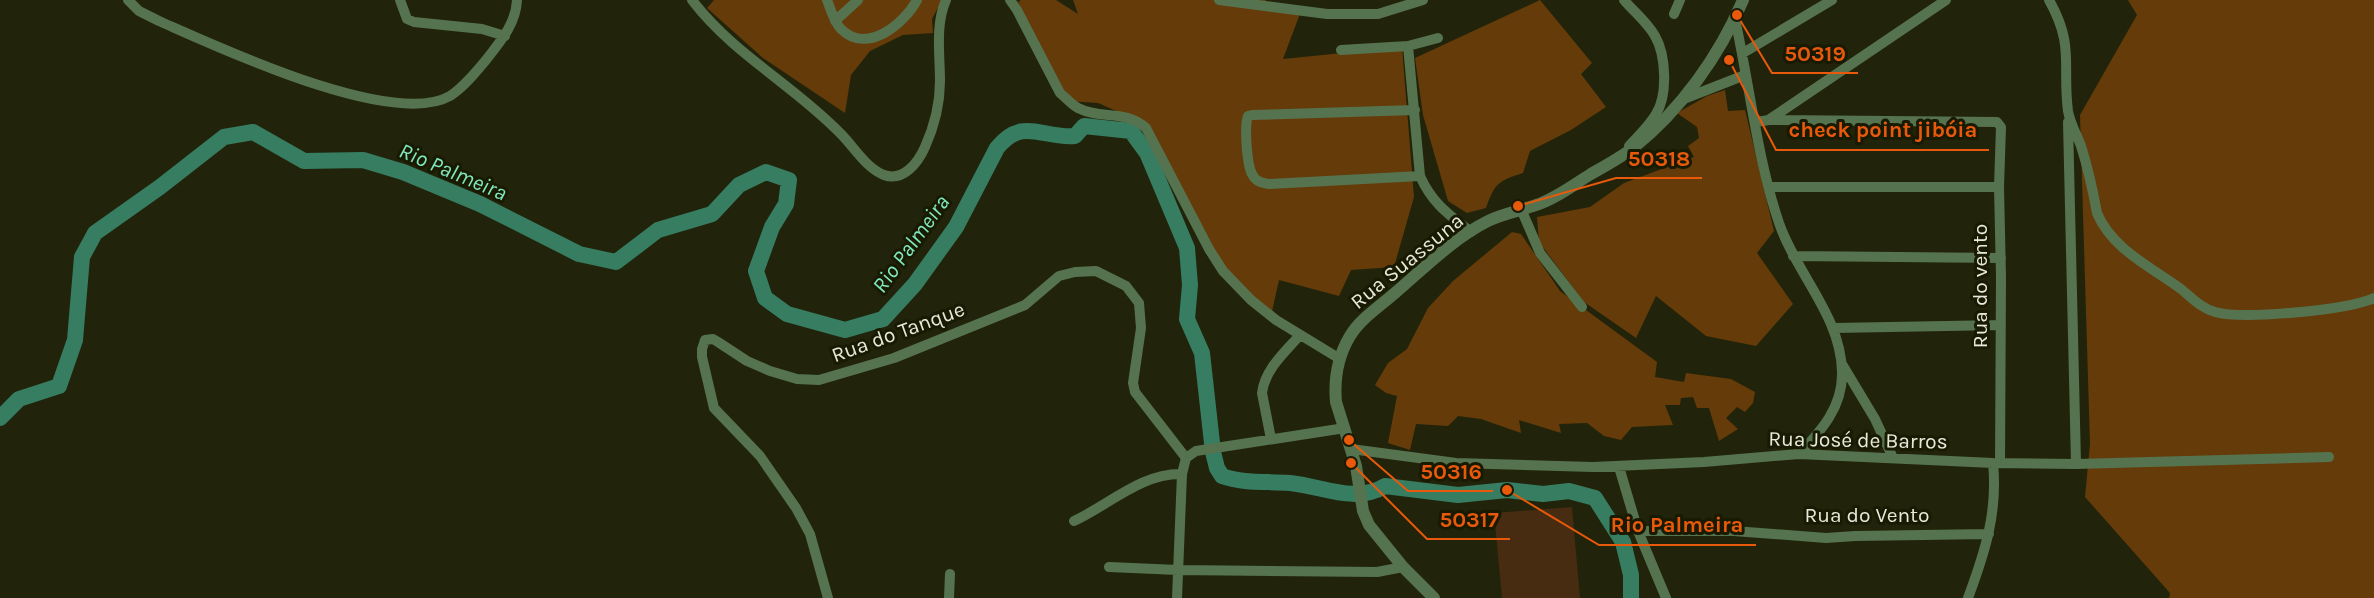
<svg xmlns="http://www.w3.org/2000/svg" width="2374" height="598" font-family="Karla,sans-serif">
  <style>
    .green { fill: #472c11 }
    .forest { fill: #653b09 }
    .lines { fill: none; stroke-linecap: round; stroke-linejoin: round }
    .river { stroke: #367d62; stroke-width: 16 }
    .minor { stroke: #56734f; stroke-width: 10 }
    .tertiary { stroke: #56734f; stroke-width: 12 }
    .labels { text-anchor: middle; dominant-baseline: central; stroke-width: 6; stroke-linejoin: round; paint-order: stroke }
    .street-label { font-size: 21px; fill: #e7eada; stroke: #181a02 }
    .water-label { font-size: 22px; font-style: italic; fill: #80e8be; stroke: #181a02 }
    .leader { fill: none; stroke: #e8590c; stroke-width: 2 }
    .callout-dot { fill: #e8590c; stroke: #181a02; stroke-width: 2 }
    .callout-label { font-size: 22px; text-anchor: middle; font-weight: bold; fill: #e8590c; stroke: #181a02; stroke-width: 6; stroke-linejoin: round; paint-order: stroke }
  </style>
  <rect width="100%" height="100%" fill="#21240a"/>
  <path class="green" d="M1572,507L1580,598H1502L1494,513Z"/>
  <path class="forest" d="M714,0H942L932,19L933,33L903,35L870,51L851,75L845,113L763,58L707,8Z
    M1021,0H1056L1078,14L1073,0H1266L1265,5L1301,11L1283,59L1402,47L1414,197L1394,267L1351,270L1339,296L1279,280L1271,316L1226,274L1137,120L1098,103L1068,101L1018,2Z
    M1540,0L1592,63L1581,74L1606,107L1571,130L1530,151L1523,173C1498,181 1495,183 1486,208L1467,213L1448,201L1423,115L1415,58Z
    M2128,0H2374V598H2169L2170,593L2085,497L2090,444L2080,115L2137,15Z
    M1725,90L1728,111L1745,110L1774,231L1757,253L1793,304L1756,346L1706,336L1656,296L1636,338L1584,302L1539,242L1537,217L1590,207L1624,183L1694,157L1688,146L1699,138L1697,127L1677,113L1707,96Z
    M1512,232L1521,234L1560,291L1657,362L1655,377L1684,382L1686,373L1731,379L1755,392L1753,403L1745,412L1737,407L1726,418L1738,429L1719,441L1709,408H1697L1693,397L1681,398L1680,405H1665L1673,425L1632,427L1621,440L1604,436L1587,423L1559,424L1561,433L1519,420L1521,433L1481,419L1458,416L1448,426L1416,424L1410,450L1388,443L1397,396L1386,393L1375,385L1388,363L1407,349L1428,308L1453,281Z"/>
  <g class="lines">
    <path class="river" d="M0,418L19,399L59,386L75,340L82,257L95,233L160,187L224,137L253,132L304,161L363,160L403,172L480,204L579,254L616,262L658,230L712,214L739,185L766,172L789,180L786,204L772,227L756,271L765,298L787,314L845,330L883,319L915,284L956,227L997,148C1023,116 1042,139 1075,136L1084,126L1131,131L1147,153L1187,248L1190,285L1187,319L1202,353L1213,452L1217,468L1222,476C1244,484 1267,481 1290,483C1322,486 1355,504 1385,486L1458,495L1507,490L1543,494L1569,491L1595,498L1623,542L1631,575V598"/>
    <path class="minor" d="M128,0L139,11L159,21C218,47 392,129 450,96C464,87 476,72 486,60C500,42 516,24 517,0
      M400,0L407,19L414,22L482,29L505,36
      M692,0C733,54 795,86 841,134C854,147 866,168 884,175C903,182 918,163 925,147C934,127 940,104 940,81C940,55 935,25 946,0
      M827,0C831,10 834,22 841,29C867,55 904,24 917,0
      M1010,0L1017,10L1060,93C1066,98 1072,105 1078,108C1101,120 1125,109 1146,128L1209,249L1223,271L1251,300L1276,320L1340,359
      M1219,0L1327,14H1378L1423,0
      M1624,0C1634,12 1647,22 1655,36C1666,55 1668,95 1656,114C1649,126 1638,136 1629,146
      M2049,0C2075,46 2062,65 2068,111C2070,123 2077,135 2081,146C2088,168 2093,191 2097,213C2112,249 2151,267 2181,289C2192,298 2201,308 2215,312C2244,320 2346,310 2374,298
      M1674,14L1680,0
      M1735,19C1750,87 1757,158 1779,223C1797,275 1841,316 1842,372C1843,407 1821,431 1799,454
      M835,21L858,0
      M1408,46L1420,176C1432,203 1448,214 1471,232
      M1341,50L1408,46L1438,38
      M1743,53L1832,0
      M1681,100L1745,75
      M1415,110L1252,115L1248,116C1244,126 1247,165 1252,174C1255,181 1261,183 1268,184L1420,176
      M1770,119L1946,0
      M1756,122L1769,120L1997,122L2001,127L1999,187L2001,277L2000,463
      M2068,122L2076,464
      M1769,187H1999
      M1521,209L1540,253L1582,307
      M1793,256L2001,258
      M1834,328L2001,325
      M1842,364L1875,419L1893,458
      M1271,439L1262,393C1265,369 1285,352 1300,335
      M1351,449L1456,463L1593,467L1704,462L1799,454L1993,463L2076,464L2329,457
      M1619,467L1638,531L1666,598
      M1074,521C1109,505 1141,473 1182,474
      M1638,531H1734L1826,538L1855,536L1989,534
      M1109,567L1178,570L1377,572L1403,567
      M828,598L810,534L796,508L760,456L714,408L702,357V349L705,340L713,339L718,342L747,361L770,371L797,379L819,380L894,358L1025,305L1059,276L1075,272L1096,271L1126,286L1139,303L1141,328L1133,383L1135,392L1186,458
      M949,598L950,574
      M1177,598L1182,474L1186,458L1196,451L1345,428
      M1968,598C1985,552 1998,512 1993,463"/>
    <path class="tertiary" d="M1434,598L1403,567L1369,525L1363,511L1356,466L1336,402C1334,380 1338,356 1350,336C1360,319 1380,306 1395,293C1424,268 1454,238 1488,221C1504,213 1520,211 1536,205C1555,199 1573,185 1591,174C1605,166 1620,158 1633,148C1680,111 1720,55 1743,0"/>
  </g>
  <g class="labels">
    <g class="street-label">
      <text transform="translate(1407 261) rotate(-39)">Rua Suassuna</text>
      <text transform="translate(1980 286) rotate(-90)">Rua do vento</text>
      <text transform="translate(898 332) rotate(-20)">Rua do Tanque</text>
      <text transform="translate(1858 440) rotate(1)">Rua José de Barros</text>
      <text x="1867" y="515">Rua do Vento</text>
    </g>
    <g class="water-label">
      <text transform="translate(453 172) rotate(23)">Rio Palmeira</text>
      <text transform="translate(911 244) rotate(-54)">Rio Palmeira</text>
    </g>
  </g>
  <path class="leader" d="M1737 15L1772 73H1858M1729 60L1776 150H1989M1518 206L1616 178H1702M1349 440L1408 491H1493M1351 463L1427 539H1510M1507 490L1599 545H1756"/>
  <g class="callout-dot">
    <circle cx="1737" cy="15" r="6"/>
    <circle cx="1729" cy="60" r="6"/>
    <circle cx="1518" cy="206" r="6"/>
    <circle cx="1349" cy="440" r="6"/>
    <circle cx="1351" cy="463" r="6"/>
    <circle cx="1507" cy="490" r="6"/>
  </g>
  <g class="callout-label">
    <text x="1815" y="61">50319</text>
    <text x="1883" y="137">check point jibóia</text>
    <text x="1659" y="166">50318</text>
    <text x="1451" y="479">50316</text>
    <text x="1469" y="527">50317</text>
    <text x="1677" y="532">Rio Palmeira</text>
  </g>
</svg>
